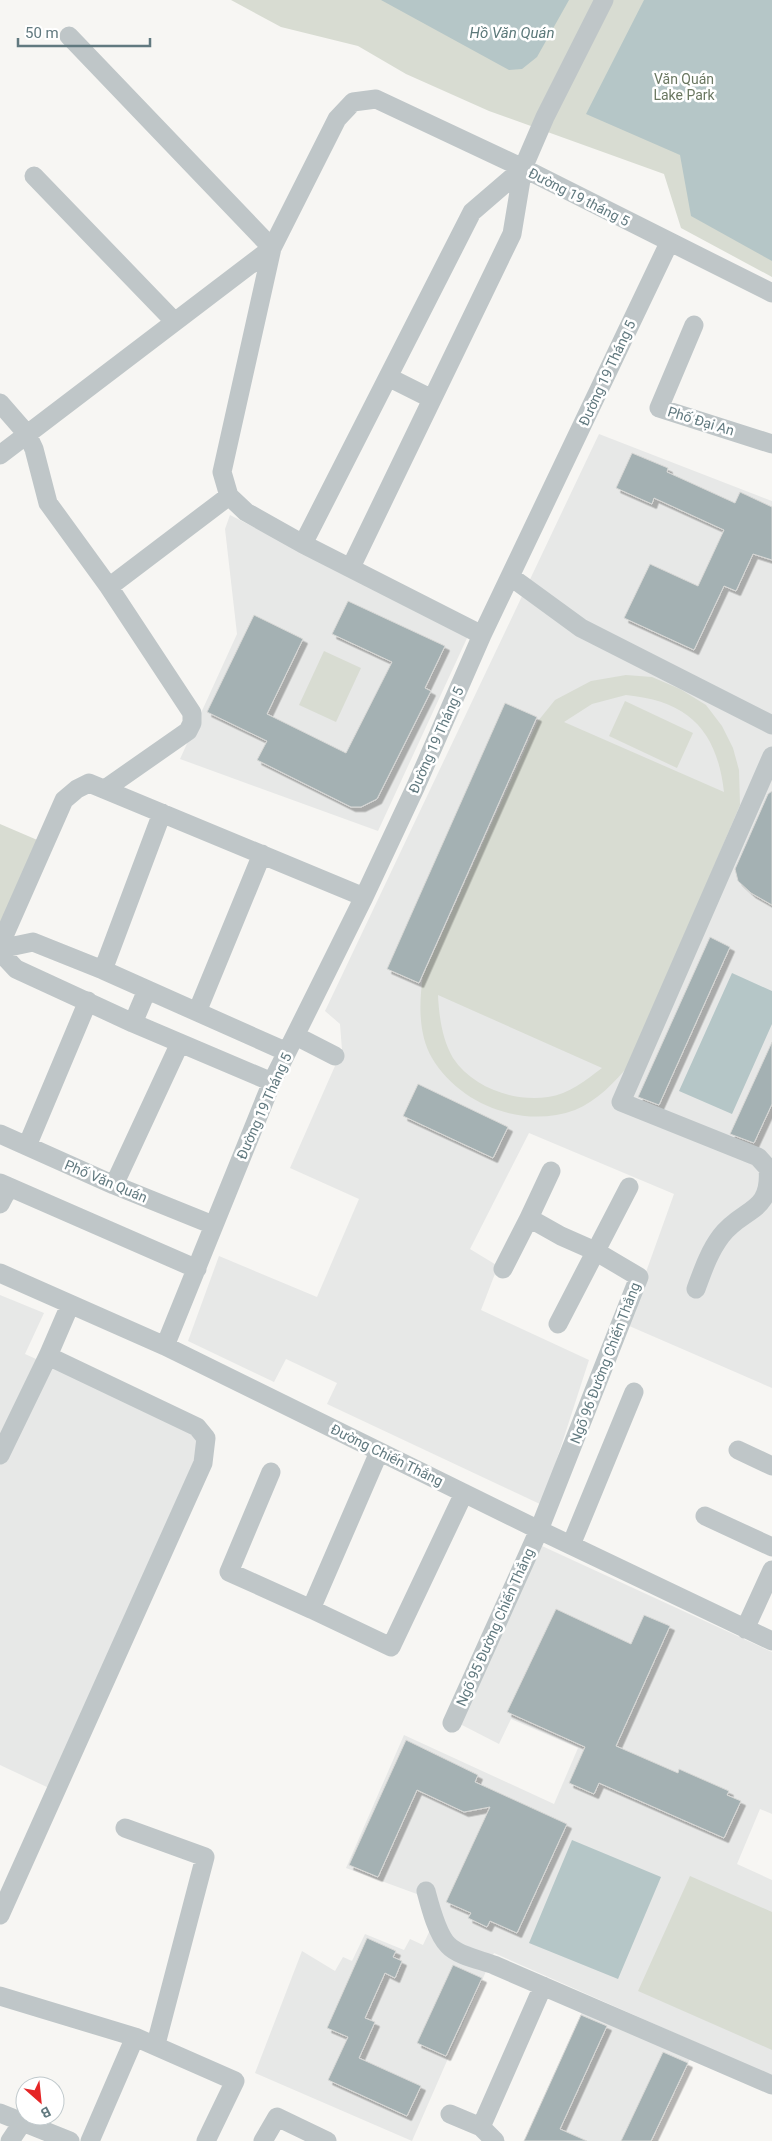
<svg xmlns="http://www.w3.org/2000/svg" width="772" height="2141" font-family="Roboto,sans-serif">
  <style>
    .built { fill: #e7e8e7 }
    .green { fill: #d8dcd2; fill-rule: evenodd }
    .water { fill: #b5c6c7 }
    .building { fill: #a4b1b3; stroke: #d8d8d6; filter: url(#shadow) }
    .lines { fill: none; stroke-linecap: round; stroke-linejoin: round }
    .minor { stroke: #bfc6c8; stroke-width: 19 }
    .labels { text-anchor: middle; dominant-baseline: central; stroke-width: 5; stroke-linejoin: round; paint-order: stroke }
    .park-label { font-size: 14px; fill: #6a7760; stroke: #fff }
    .street-label { font-size: 14px; fill: #61797f; stroke: #fff }
    .water-label { font-size: 15px; font-style: italic; fill: #5c797a; stroke: #fff }
  </style>
  <defs>
    <filter id="shadow"><feDropShadow dx="4.5" dy="4.5" stdDeviation="0" flood-color="#0004"/></filter>
  </defs>
  <rect width="100%" height="100%" fill="#f7f6f3"/>
  <path class="built" d="M599,434L772,501V1388L627,1325L674,1194L529,1133L470,1249L498,1266L481,1310L589,1360L542,1505L327,1404L337,1383L286,1359L274,1382L188,1341L219,1256L317,1297L359,1199L290,1168L342,1050L340,1024L325,1011Z
    M230,515L468,636L378,831L180,759L237,634L225,529Z
    M0,1295L44,1313L25,1354L197,1432L203,1442L49,1788L0,1765Z
    M542,1546L772,1652V1814L760,1809L737,1864L772,1880V2076L494,1953L412,2141L255,2073L302,1951L335,1971L343,1957L352,1961L365,1934L404,1950L410,1939L423,1945L437,1915L425,1897L346,1868L404,1735L554,1804L578,1748L511,1719L499,1744L460,1724Z
    M582,2012L690,2059L651,2141H524Z"/>
  <path class="green" d="M231,0H772V277L681,228L664,174L489,111L406,74L358,46L281,27Z
    M324,651L361,668L336,722L299,705Z
    M626,675L652,677L680,689L706,705L722,726L733,748L739,770L740,805L630,1064C615,1082 597,1101 575,1110C523,1129 460,1105 432,1058C418,1034 419,1002 423,976L538,721L555,700L591,681ZM626,695C688,701 717,730 724,792L564,722L592,704ZM438,995L602,1068C586,1080 569,1094 548,1097C514,1102 473,1088 453,1058C442,1039 439,1016 438,995Z
    M625,701L693,733L677,768L609,736Z
    M0,824L42,842L0,938Z
    M690,1876L772,1912V2050L638,1991Z"/>
  <path class="water" d="M381,0H569L537,57L522,69L509,70Z
    M644,0H772V261L691,216L680,155L586,114Z
    M732,973L772,991V1024L732,1114L679,1091Z
    M572,1840L661,1877L618,1979L529,1943Z"/>
  <path class="building" d="M632,453L668,468L667,472L735,503L740,492L772,507V560L753,554L736,591L724,586L694,650L624,618L650,564L698,586L724,530L654,498L652,504L616,488Z
    M348,601L445,646L425,688L431,691L377,799L361,807H351L257,760L267,741L207,712L254,615L303,639L267,714L346,753L392,662L332,634Z
    M505,703L537,717L419,983L387,969Z
    M772,791V905L751,893L738,881L735,869L768,794Z
    M710,937L730,947L659,1105L638,1097Z
    M772,1042V1104L754,1143L730,1134Z
    M418,1084L508,1127L493,1158L403,1116Z
    M556,1609L631,1644L644,1615L670,1626L616,1746L678,1773L679,1769L729,1791L727,1795L741,1801L724,1838L599,1783L594,1794L569,1783L585,1747L507,1712Z
    M406,1740L478,1775L475,1782L567,1824L517,1933L490,1921L487,1927L468,1918L471,1913L446,1902L490,1807L464,1812L417,1790L378,1877L349,1865Z
    M367,1938L396,1951L393,1957L402,1961L395,1978L385,1973L365,2018L375,2022L359,2058L421,2086L407,2116L328,2080L348,2037L327,2028Z
    M453,1965L482,1978L446,2056L417,2043Z
    M581,2015L607,2026L560,2129L587,2141H524Z
    M663,2052L688,2063L651,2141H621Z"/>
  <g class="lines">
    <path class="minor" d="M34,176L174,321
      M694,325L659,408L772,444
      M388,377L432,399
      M0,403L27,434L34,449L48,503L109,587
      M0,455L272,248L69,36
      M303,544L472,212L523,168
      M351,567L512,234L523,168L545,117L604,0
      M511,577L581,628L772,725
      M482,635L303,544L246,512L229,496L222,472L272,248L337,119L353,102L376,99L523,168L772,293
      M105,789L188,731L192,723V713L109,587L229,496
      M0,945L64,800L77,789L89,783L364,897
      M0,949L33,942L103,970L287,1052
      M0,952L16,969L133,1023L272,1082
      M103,970L162,813
      M197,1012L262,854
      M133,1023L147,990
      M296,1036L335,1056
      M0,1134L114,1185L213,1225
      M27,1146L88,1001
      M0,1183L197,1269
      M114,1185L180,1043
      M0,1204L9,1187
      M503,1269L529,1218
      M0,1273L165,1346L539,1530L772,1641
      M696,1289C703,1270 709,1252 721,1236C743,1207 772,1214 768,1168L758,1157L621,1102L772,756
      M558,1324L629,1187
      M165,1346L272,1082L364,897L416,786L482,635L669,243
      M738,1450L772,1466
      M0,1455L48,1356L70,1305
      M271,1472L229,1572L311,1609L379,1452
      M705,1516L772,1547
      M571,1545L634,1392
      M311,1609L391,1647L464,1493
      M745,1629L772,1570
      M452,1723L539,1530L639,1277L595,1251L561,1236L529,1218L551,1171
      M125,1828L205,1857L156,2044
      M426,1891C430,1906 437,1934 448,1945C458,1956 481,1960 494,1965L772,2085
      M0,1915L203,1463L206,1438L197,1427L48,1356
      M0,1996L135,2037L235,2081L206,2141
      M0,2113L70,2141
      M450,2114L481,2127
      M10,2141L22,2123
      M90,2141L135,2037
      M263,2141L277,2117L327,2141
      M495,2141L481,2127L543,1986"/>
  </g>
  <g class="labels">
    <g class="park-label">
      <text x="684" y="79">Văn Quán<tspan x="684" dy="16">Lake Park</tspan></text>
    </g>
    <g class="street-label">
      <text transform="translate(579 197) rotate(27)">Đường 19 tháng 5</text>
      <text transform="translate(607 373) rotate(-65)">Đường 19 Tháng 5</text>
      <text transform="translate(701 421) rotate(17)">Phố Đại An</text>
      <text transform="translate(436 740) rotate(-66)">Đường 19 Tháng 5</text>
      <text transform="translate(264 1106) rotate(-66)">Đường 19 Tháng 5</text>
      <text transform="translate(106 1181) rotate(23)">Phố Văn Quán</text>
      <text transform="translate(605 1363) rotate(-69)">Ngõ 96 Đường Chiến Thắng</text>
      <text transform="translate(387 1455) rotate(26)">Đường Chiến Thắng</text>
      <text transform="translate(495 1627) rotate(-66)">Ngõ 95 Đường Chiến Thắng</text>
    </g>
    <g class="water-label">
      <text x="512" y="33">Hồ Văn Quán</text>
    </g>
  </g>
  <g transform="translate(40 2101) rotate(153)"><circle r="24" fill="#ffffff" stroke="#c0c9cc"/>
  <path d="M0-4L9 19L0 12L-9 19Z" fill="#e52526"/>
  <text y="-8" font-size="14" font-weight="bold" text-anchor="middle" fill="#61797f">B</text>
  </g>
  <path d="M18 38v8h132v-8" fill="none" stroke="#61797f" stroke-width="2.5"/>
  <text x="25" y="38" font-size="15" fill="#61797f" stroke="#ffffff" stroke-width="4" paint-order="stroke">50 m</text>
</svg>
